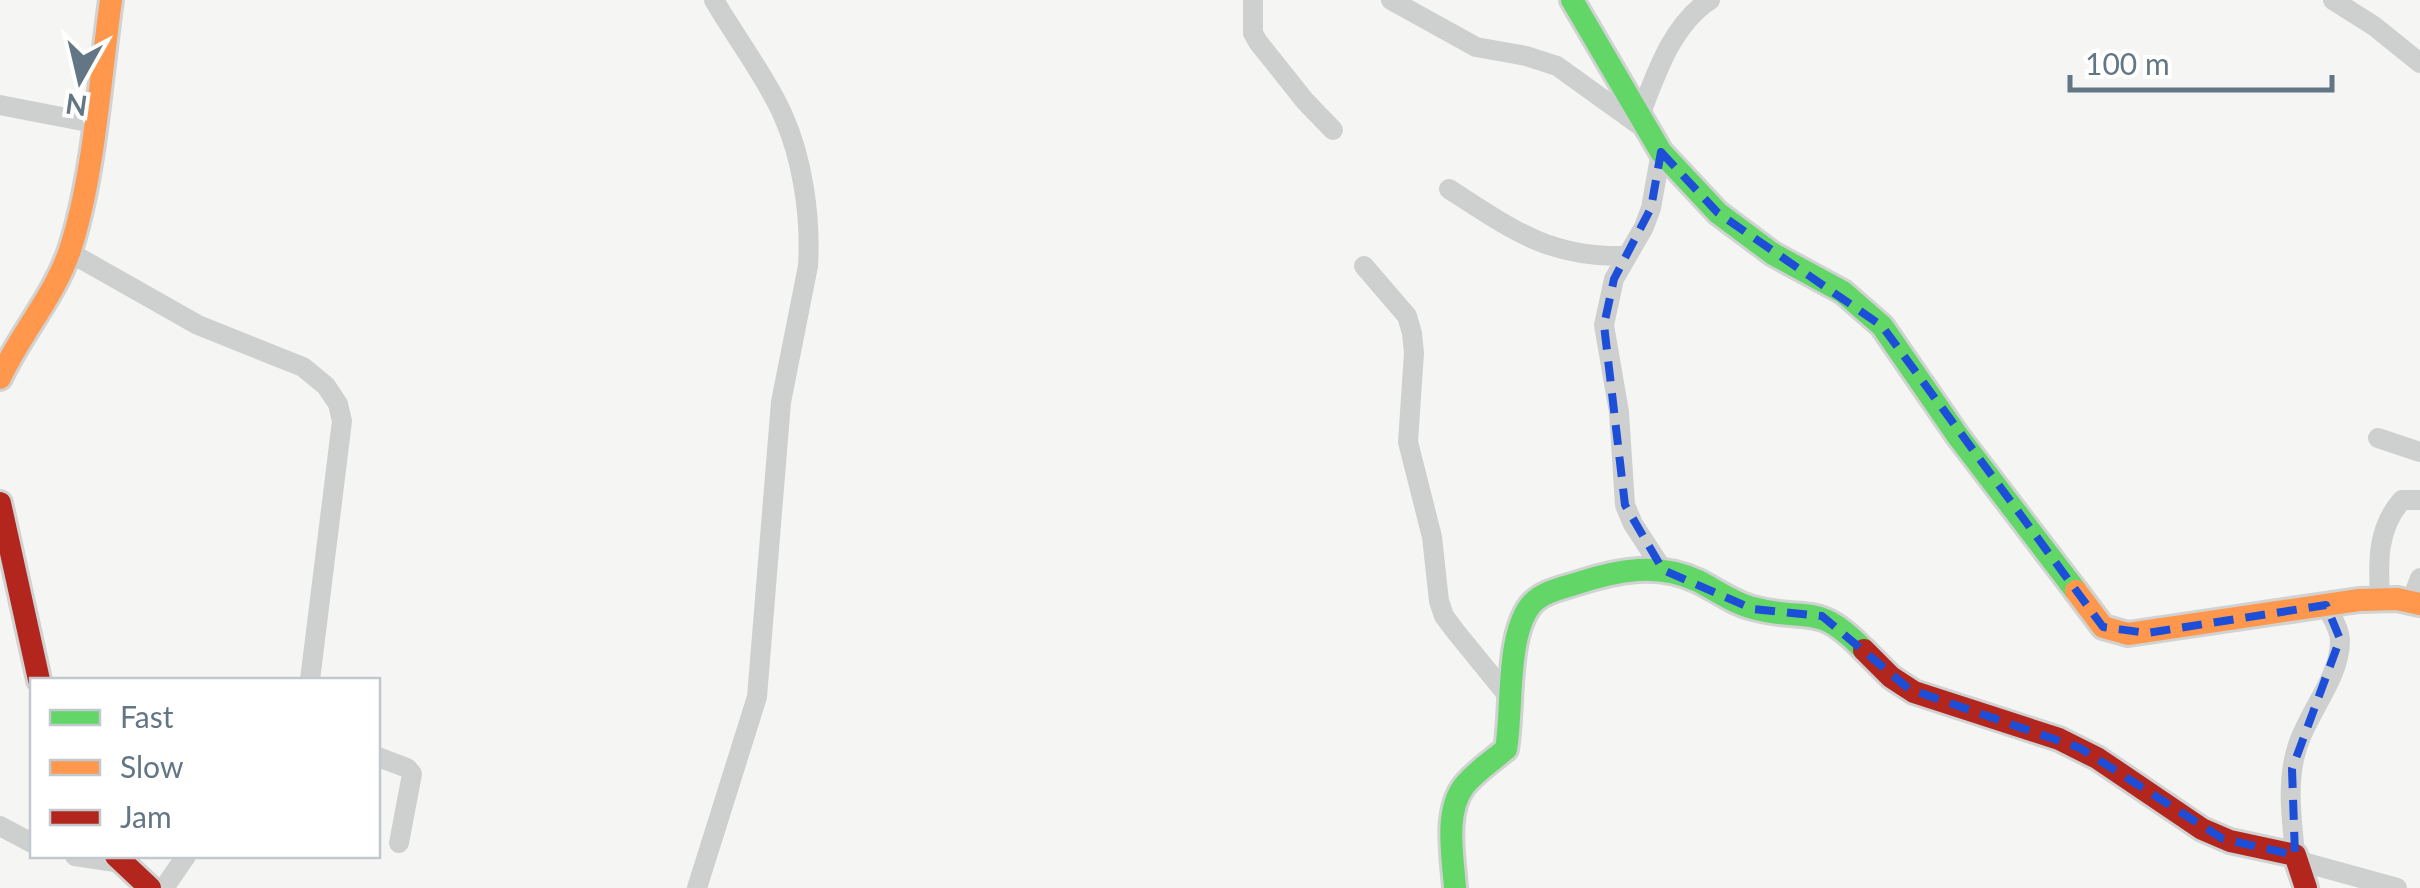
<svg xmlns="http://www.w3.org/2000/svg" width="2420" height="888" font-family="Lato,sans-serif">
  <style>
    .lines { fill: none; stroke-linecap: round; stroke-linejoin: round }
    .fast-casing { stroke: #d1d3d3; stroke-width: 28 }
    .slow-casing { stroke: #d1d3d3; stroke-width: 28 }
    .jam-casing { stroke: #d1d3d3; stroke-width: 28 }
    .street { stroke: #ced0d0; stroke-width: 20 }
    .fast { stroke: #63d668; stroke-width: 22 }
    .slow { stroke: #ff974d; stroke-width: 22 }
    .jam { stroke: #b3261e; stroke-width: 22 }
    .marked { fill: none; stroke: #1d4ed8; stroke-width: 8; stroke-dasharray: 20 12; stroke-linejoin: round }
  </style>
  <rect width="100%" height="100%" fill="#f5f5f3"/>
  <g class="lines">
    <g class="fast-casing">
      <path id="fast" d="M1572,0L1661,152L1718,213L1773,254L1843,292L1882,326L1957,435L2076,591
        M1455,888C1453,857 1444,812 1464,786C1475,772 1492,761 1506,749C1513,709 1506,638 1530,606C1541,592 1562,588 1578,583C1618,570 1658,562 1698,581C1716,590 1733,603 1753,608C1808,623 1816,600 1864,650"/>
    </g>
    <g class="slow-casing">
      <path id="slow" d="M0,378C20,334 54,297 70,250C94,177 100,78 111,0
        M2076,591L2103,627L2128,634L2359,600L2397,599L2420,604"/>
    </g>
    <g class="jam-casing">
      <path id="jam" d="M0,503L39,680
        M1864,650L1891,677L1914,692L2059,739L2097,758L2202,829L2230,841L2295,855L2306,888
        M116,856L150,888"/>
    </g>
    <path class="street" d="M1253,0V33L1258,42L1305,101L1333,130
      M1391,0L1476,47L1526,56L1557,66L1639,125
      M2333,0L2374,26L2420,63
      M0,105L93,123
      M1639,118C1655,77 1671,25 1710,0
      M1661,152L1651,208L1644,227L1614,279L1604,325L1619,412L1625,505L1633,524L1663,570
      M1449,189C1511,229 1549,258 1626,256
      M69,252L198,325L303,367L326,386L338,404L342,421L310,680
      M1364,266L1407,316L1412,333L1414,353L1408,442L1432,537L1439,601L1444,616L1456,632L1513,702
      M2378,438L2420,452
      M2380,598C2378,562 2377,528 2402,500H2420
      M2411,602L2420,578
      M378,757L407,768L412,774L399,843
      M0,826L32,843
      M2295,855C2292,819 2286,783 2297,748C2307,713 2340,678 2340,641C2340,629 2331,616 2326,605
      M75,856L122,863
      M2299,861L2397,888
      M164,888L186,856
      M697,888L757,697L781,402L808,266C811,217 803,159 782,113C764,74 736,38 714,0"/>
    <use href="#fast" class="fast"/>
    <use href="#slow" class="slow"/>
    <use href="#jam" class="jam"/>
  </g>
  <path class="marked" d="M1661,152L1718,213L1882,326L2103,627L2147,633L2326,605L2340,639L2292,769L2295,855L2223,839L2080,748L1909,689L1822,616L1753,609L1663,570L1625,505L1604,325L1614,279L1651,208Z"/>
  <rect x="30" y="678" width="350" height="180" fill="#ffffff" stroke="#c1c8ce" stroke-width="2.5"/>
  <rect x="50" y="710" width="50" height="15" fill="#63d668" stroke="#c1c8ce" stroke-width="2.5"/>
  <text x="120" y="728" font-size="30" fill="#637685">Fast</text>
  <rect x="50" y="760" width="50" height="15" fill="#ff974d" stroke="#c1c8ce" stroke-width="2.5"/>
  <text x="120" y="778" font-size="30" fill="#637685">Slow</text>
  <rect x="50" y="810" width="50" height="15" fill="#b3261e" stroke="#c1c8ce" stroke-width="2.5"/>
  <text x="120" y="828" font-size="30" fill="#637685">Jam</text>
  <g transform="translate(80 80) rotate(188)" stroke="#ffffff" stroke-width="8" paint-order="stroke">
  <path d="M0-8L18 38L0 25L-18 38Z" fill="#637685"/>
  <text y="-15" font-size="28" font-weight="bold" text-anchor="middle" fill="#637685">N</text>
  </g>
  <path d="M2070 75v15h262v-15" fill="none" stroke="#637685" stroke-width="5"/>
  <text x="2085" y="75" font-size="30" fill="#637685" stroke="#ffffff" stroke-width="8" paint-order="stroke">100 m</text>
</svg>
